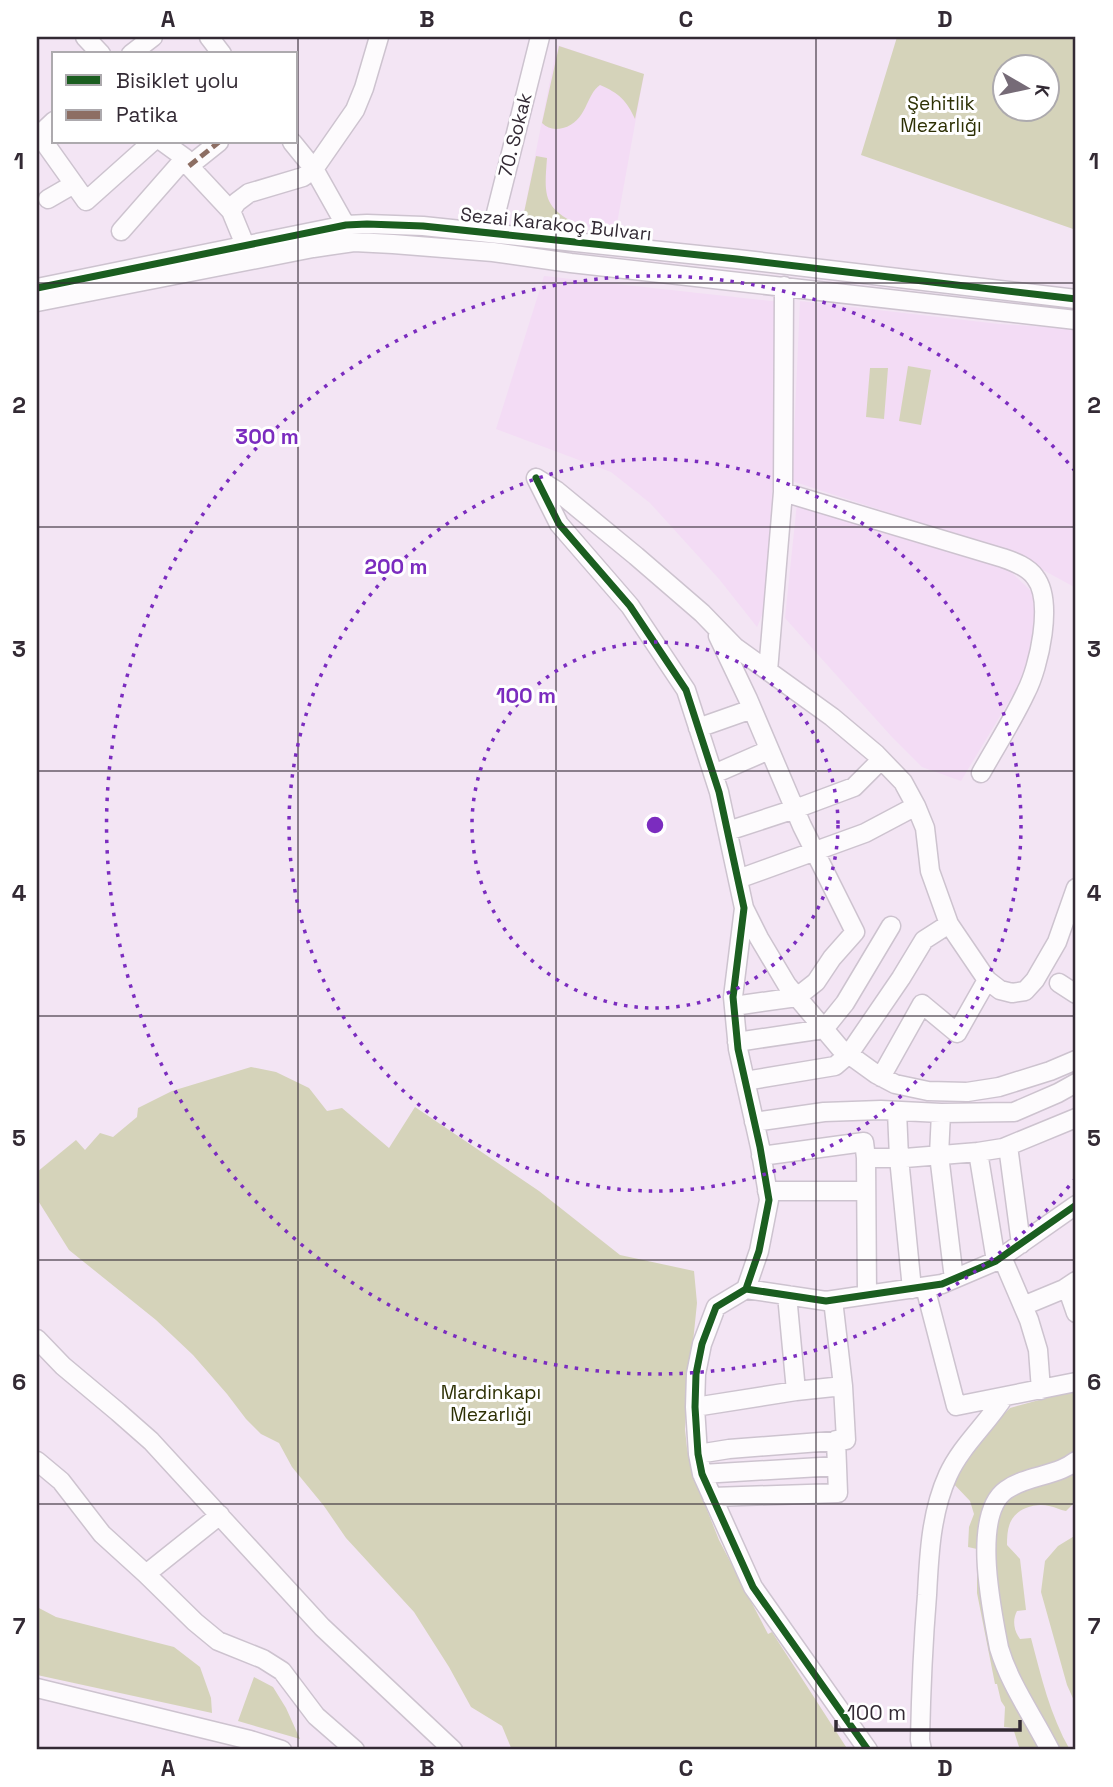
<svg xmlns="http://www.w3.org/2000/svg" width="1113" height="1787" font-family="'Space Grotesk',sans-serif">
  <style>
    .built { fill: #f3dcf5 }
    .green { fill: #d5d3ba; fill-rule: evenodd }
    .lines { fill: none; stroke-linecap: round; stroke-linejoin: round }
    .minor-casing { stroke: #cdc3cf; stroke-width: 21 }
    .minor { stroke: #fdfbfd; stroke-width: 18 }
    .quiet { stroke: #8d6e63; stroke-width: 5; stroke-dasharray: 10 5; stroke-linecap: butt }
    .cycleway-casing { stroke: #fff; stroke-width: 11 }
    .cycleway { stroke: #1b5e20; stroke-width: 7 }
    .grid { fill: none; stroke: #332a34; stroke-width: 2; stroke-opacity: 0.55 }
    .ring { fill: none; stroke: #7b2cbf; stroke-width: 3.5; stroke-dasharray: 3.5 7 }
    .labels { text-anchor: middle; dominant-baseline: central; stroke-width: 6; stroke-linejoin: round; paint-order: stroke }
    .park-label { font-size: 19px; fill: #2d3004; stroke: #fff }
    .street-label { font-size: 19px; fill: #332a34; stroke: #fff }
    .centre { fill: #7b2cbf; stroke: #fff; stroke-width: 3.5 }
    .ring-label { font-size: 21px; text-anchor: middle; font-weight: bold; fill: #7b2cbf; stroke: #fff; stroke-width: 6; stroke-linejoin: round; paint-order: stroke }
    .neatline { fill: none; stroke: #332a34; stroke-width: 2.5 }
    .grid-label { font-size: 23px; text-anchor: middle; font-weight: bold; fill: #332a34 }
  </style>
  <rect width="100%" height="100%" fill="#f3e5f4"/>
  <path class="built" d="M557,45L644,74L616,229L522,222Z
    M544,276L780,302L768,602L757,627L719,579L650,503L611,472L496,429Z
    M800,301L999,324L1076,329V588L1012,553L792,481Z
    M797,503L991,564L1011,572L1032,592L1036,617L1026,673L961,781L922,767L892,737L785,618Z"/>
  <path class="green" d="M897,37H1076V230L861,155ZM1046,66V108H1004V66Z
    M559,46L644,74L635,119C627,101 619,93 600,85C586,94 587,122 563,128C555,130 548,129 542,123Z
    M536,156L547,158C544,197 543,207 580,226L522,222Z
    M908,366L931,370L921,425L899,421Z
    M870,368H888L884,419L866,417Z
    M251,1067L276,1072L309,1088L327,1111L342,1108L389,1148L415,1107L539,1191L620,1255L694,1271L697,1303L687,1401L685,1429L687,1448L692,1472L719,1540L768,1634L772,1632L848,1750H512L502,1726L471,1707L449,1667L414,1612L346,1538L324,1506L292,1467L279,1443L261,1434L246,1419L227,1394L193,1355L156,1320L69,1250L37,1199V1172L76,1140L85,1150L100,1133L113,1137L137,1117L138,1108L172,1091Z
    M1076,1390V1501L1066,1511C1060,1510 1055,1507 1049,1506C1042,1504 1033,1505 1026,1508C1009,1515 1007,1528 1007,1545L1020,1559L1026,1610L1017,1611C1012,1620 1014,1631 1020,1639L1031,1638C1041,1676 1050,1715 1070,1750H1020L1013,1728L1004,1727L1005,1707L1001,1701L997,1684H995L977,1593V1549L968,1547L969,1527L974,1514L970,1501L951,1481L980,1438L1010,1408Z
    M1076,1535V1705L1067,1685L1041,1592L1045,1561L1058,1546Z
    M37,1607L56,1617L174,1647L200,1667L211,1698L212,1713L37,1675Z
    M254,1677L273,1687L286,1708L300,1739L238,1721Z"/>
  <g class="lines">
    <g class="minor-casing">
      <path id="minor" d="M85,37L101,54
        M209,37L222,54
        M131,54L153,37
        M39,135L86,201L152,142
        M37,137L54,121
        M163,142L185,158L189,166L231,211L245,245
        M292,142L314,169L350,233
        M189,166L219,142
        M48,199L74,184
        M231,211L237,202L249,193L303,177L314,169L355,110L364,88L379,37
        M121,231L185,158
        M491,233L540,37
        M37,288L346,225L367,224L423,226L737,259L1076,299
        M37,302L313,248L354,242L393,244L493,252L571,263L1076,320
        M536,478L559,524L630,606L686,690L719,792L744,908L733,997L738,1049L760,1147L769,1200L759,1251L746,1289
        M536,478L557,491L636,556L702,613L735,647L832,717L876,754L903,782L916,806L925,828L930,871L949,924L987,980L1000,990L1012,993L1025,991L1035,980L1057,942L1076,888
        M783,492L1003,558C1015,562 1028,567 1035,577C1054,601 1039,667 1026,692C1013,720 996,746 981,773
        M718,636L748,699L802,826L855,932L832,958L816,982L797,997L734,1006
        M768,671L783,492L784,286
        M698,728L752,709
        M714,774L769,750
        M728,831L795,809L854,787L881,760
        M738,879L865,833L916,806
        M744,908L759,938L787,985L797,997L840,1048L876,1074L895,1084L928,1091L967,1092L999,1087L1050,1071L1076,1060
        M1059,983L1076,994
        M737,1042L824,1029L845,1003L891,926
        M881,1077L922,1004L957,1033L987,980
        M745,1081L835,1066L849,1054L901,978L924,940L949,924
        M897,1111L899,1158L912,1289
        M941,1113L1014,1112L1058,1093L1076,1083
        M754,1122L824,1112L881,1110L941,1113L939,1155L954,1279
        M1008,1146L1021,1244
        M978,1152L996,1261
        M761,1156L864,1142L866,1158
        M767,1191H866
        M1002,1257L1029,1320L1038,1350L1041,1390
        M925,1287L956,1406L1076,1382
        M1067,1287L1076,1313
        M787,1295L796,1391
        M867,1295L866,1158H905L978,1152L1003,1148L1076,1118
        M1023,1306L1064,1289L1076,1281
        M37,1339L63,1366L118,1412L151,1441L322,1627L453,1750
        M695,1407L796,1391L843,1386L833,1300
        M698,1454L729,1449L846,1440L843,1386
        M37,1461L61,1481L102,1534L146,1574L195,1622L218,1641L263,1659L282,1671L316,1716L355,1750
        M702,1474L837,1466
        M712,1497L838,1493L836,1440
        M146,1574L220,1515
        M37,1688L250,1740L282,1750
        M868,1750L753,1587L702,1474L698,1454L695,1407L696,1374L702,1344L716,1307L746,1289L826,1301L942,1284L996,1261L1076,1205
        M922,1750L920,1740C921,1691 923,1644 927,1595C929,1555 931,1512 948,1475C961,1446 987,1424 1004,1397
        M1050,1750C1033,1716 1010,1685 999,1648C992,1611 971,1515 1006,1490C1023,1478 1043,1477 1062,1469C1067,1467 1072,1464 1076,1461"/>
    </g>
    <use href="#minor" class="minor"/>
    <path class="quiet" d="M189,166L219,142"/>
    <g class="cycleway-casing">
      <path id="cycleway" d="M37,288L346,225L367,224L423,226L737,259L1076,299
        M536,478L559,524L630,606L686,690L719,792L744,908L733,997L738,1049L760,1147L769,1200L759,1251L746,1289
        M868,1750L753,1587L702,1474L698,1454L695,1407L696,1374L702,1344L716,1307L746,1289L826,1301L942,1284L996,1261L1076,1205"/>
    </g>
    <use href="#cycleway" class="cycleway"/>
  </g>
  <path class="grid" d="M298,37V1750M556,37V1750M816,37V1750M37,283H1076M37,527H1076M37,771H1076M37,1016H1076M37,1260H1076M37,1504H1076"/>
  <g class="ring">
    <circle cx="655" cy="825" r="183"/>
    <circle cx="655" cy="825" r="366"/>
    <path d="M1076 1178A549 549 0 1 1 1076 472"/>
  </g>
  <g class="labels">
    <g class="park-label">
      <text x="941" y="103">Şehitlik<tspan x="941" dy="22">Mezarlığı</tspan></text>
      <text x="491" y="1392">Mardinkapı<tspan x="491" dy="22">Mezarlığı</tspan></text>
    </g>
    <g class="street-label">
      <text transform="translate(515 135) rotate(-76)">70. Sokak</text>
      <text transform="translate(556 224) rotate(6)">Sezai Karakoç Bulvarı</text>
    </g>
  </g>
  <circle cx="655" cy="825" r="10" class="centre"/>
  <g class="ring-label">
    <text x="267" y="444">300 m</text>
    <text x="396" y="574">200 m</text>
    <text x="526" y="703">100 m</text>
  </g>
  <rect width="1113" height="1787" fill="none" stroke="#ffffff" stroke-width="77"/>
  <rect x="52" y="52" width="245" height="91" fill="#ffffff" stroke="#adaaae" stroke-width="2"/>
  <rect x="66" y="75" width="35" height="10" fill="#1b5e20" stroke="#adaaae" stroke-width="2"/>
  <text x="116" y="88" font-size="21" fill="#332a34">Bisiklet yolu</text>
  <rect x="66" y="110" width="35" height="10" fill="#8d6e63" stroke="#adaaae" stroke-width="2"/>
  <text x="116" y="122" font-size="21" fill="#332a34">Patika</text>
  <g transform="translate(1026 88) rotate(99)"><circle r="33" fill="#ffffff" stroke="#adaaae" stroke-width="2"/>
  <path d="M0-5L12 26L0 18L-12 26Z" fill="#766b77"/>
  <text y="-10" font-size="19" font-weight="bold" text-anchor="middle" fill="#332a34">K</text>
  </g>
  <path d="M836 1720v10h184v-10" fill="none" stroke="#332a34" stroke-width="3.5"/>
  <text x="847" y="1720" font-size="21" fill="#332a34" stroke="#ffffff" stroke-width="5" paint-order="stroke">100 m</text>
  <rect x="38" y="38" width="1036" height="1710" class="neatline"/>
  <g class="grid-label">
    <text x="168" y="27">A</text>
    <text x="427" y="27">B</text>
    <text x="686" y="27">C</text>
    <text x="945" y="27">D</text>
    <text x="19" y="169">1</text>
    <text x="1094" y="169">1</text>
    <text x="19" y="413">2</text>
    <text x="1094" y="413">2</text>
    <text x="19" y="657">3</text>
    <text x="1094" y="657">3</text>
    <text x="19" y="901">4</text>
    <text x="1094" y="901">4</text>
    <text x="19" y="1146">5</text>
    <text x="1094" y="1146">5</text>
    <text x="19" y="1390">6</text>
    <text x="1094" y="1390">6</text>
    <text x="19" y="1634">7</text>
    <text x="1094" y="1634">7</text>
    <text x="168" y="1776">A</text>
    <text x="427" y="1776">B</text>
    <text x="686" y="1776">C</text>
    <text x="945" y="1776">D</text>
  </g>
</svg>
